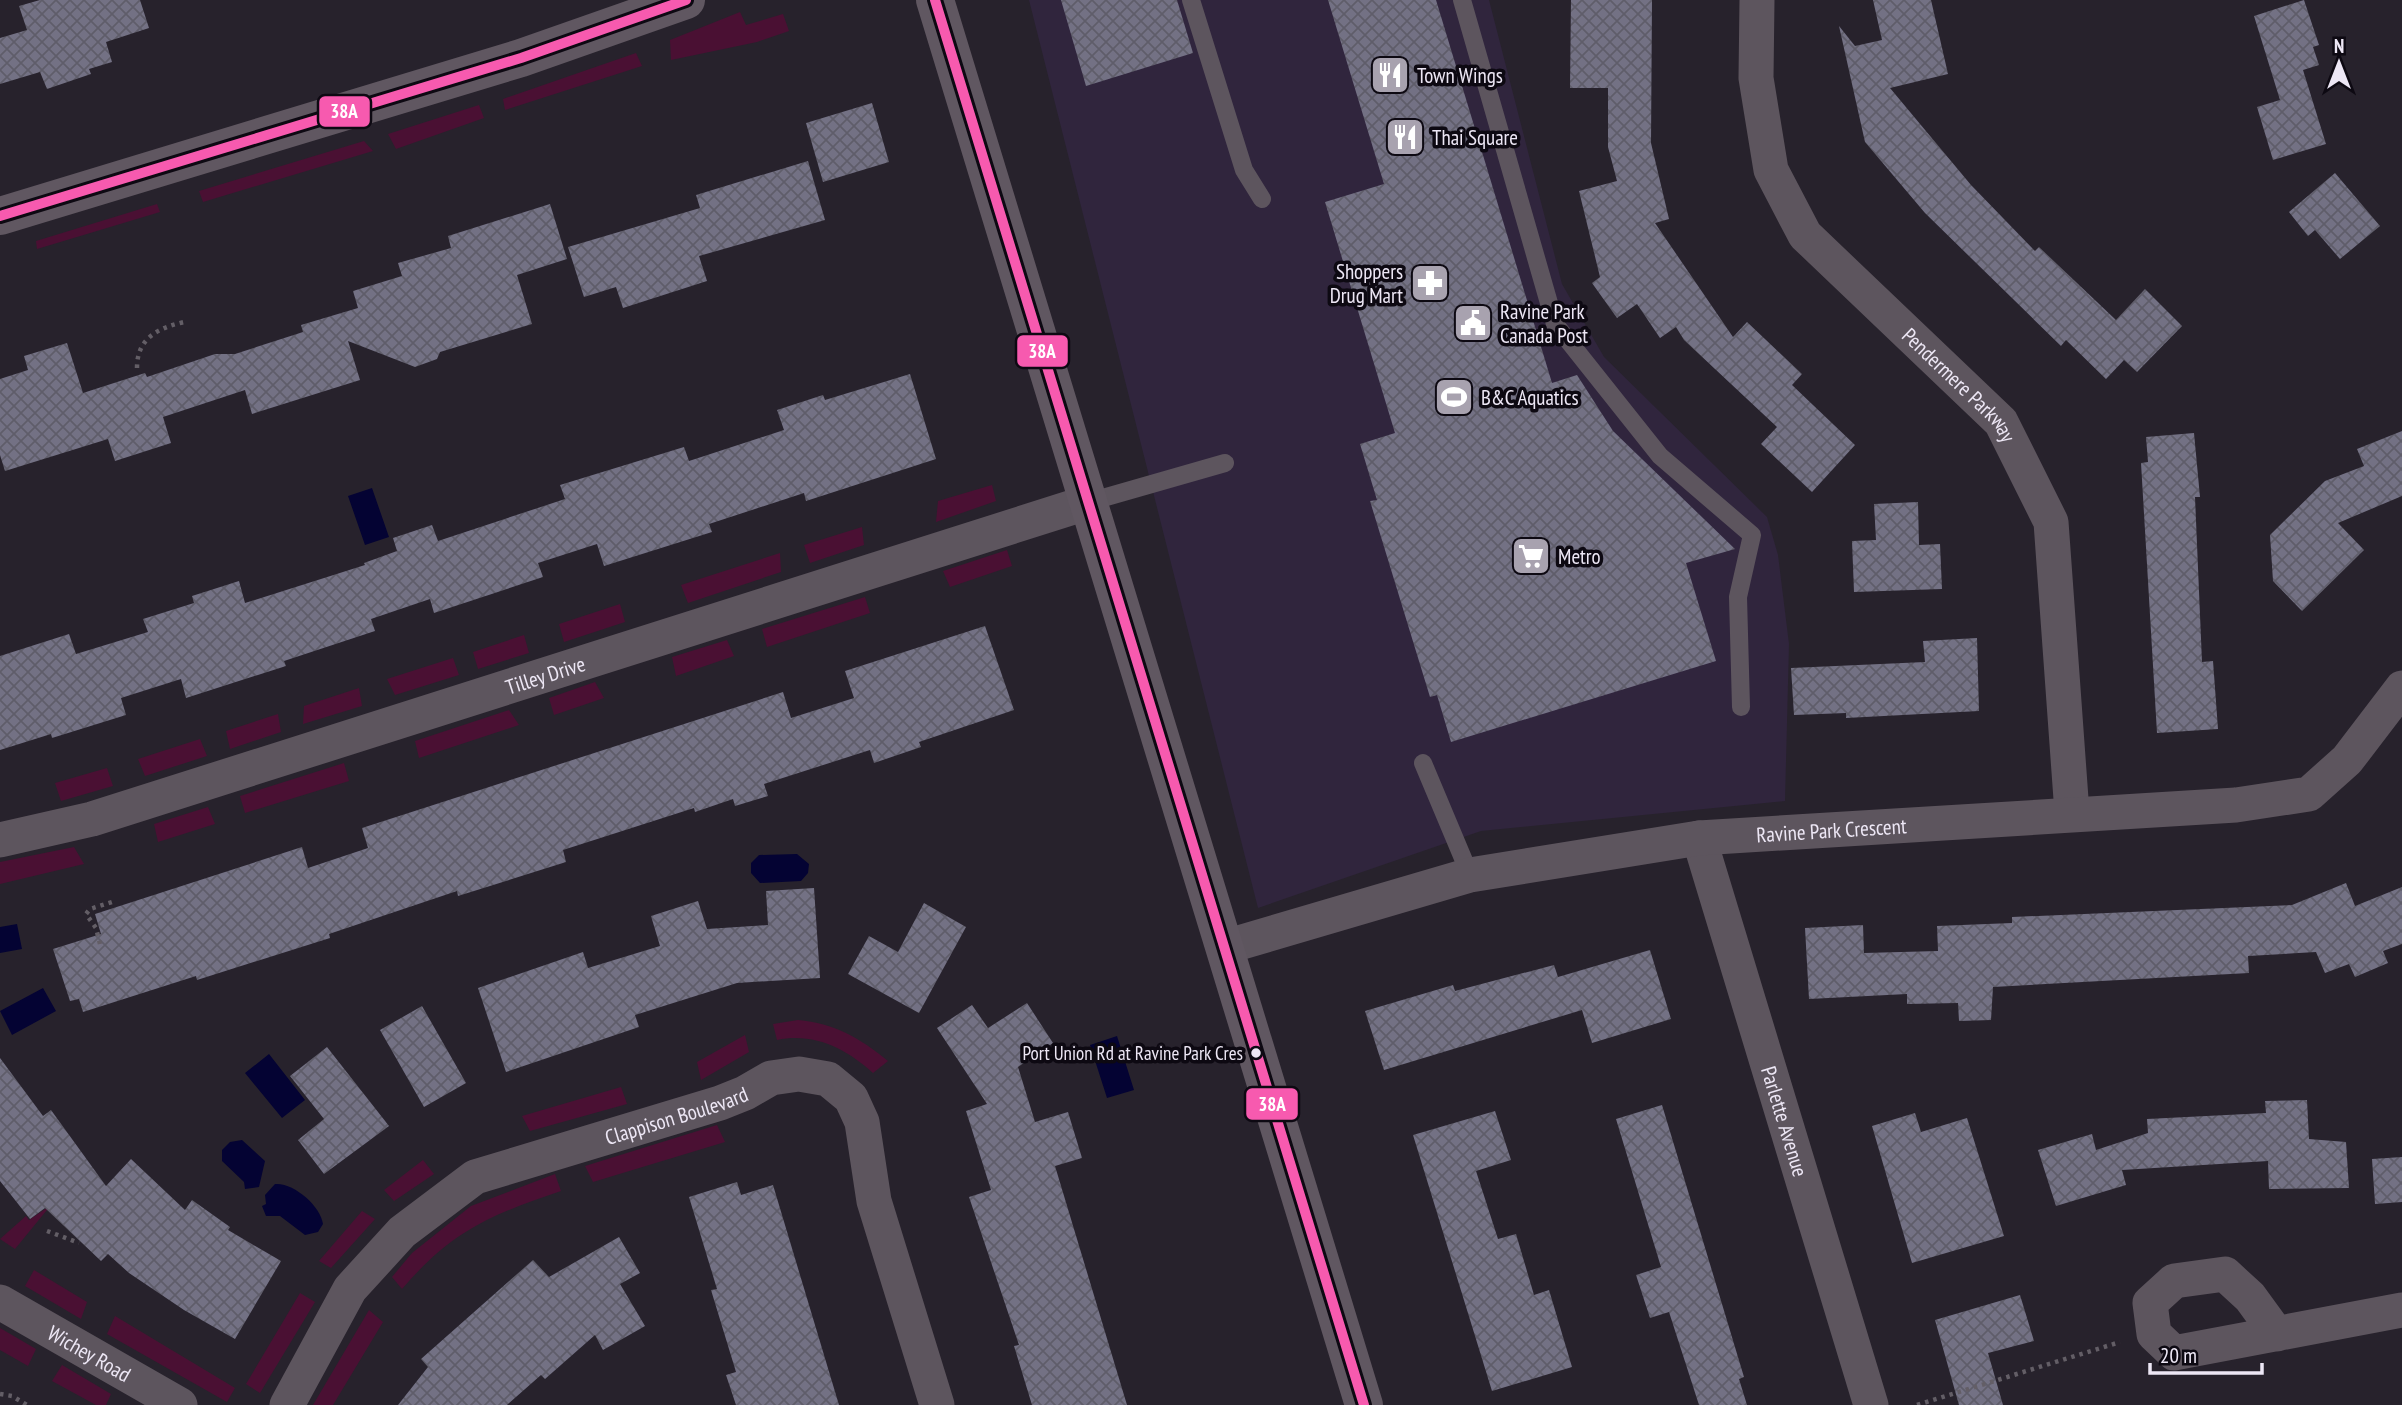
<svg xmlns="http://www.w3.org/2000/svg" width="2402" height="1405" font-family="'PT Sans Narrow',sans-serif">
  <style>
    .built { fill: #30253d }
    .green { fill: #4a1033 }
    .water { fill: #040333 }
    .building { fill: url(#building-cross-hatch) }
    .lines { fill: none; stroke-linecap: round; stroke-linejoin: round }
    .path { stroke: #635e66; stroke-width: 4.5; stroke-dasharray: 3.5 5; stroke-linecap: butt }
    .lane { stroke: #5d555e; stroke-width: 18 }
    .street { stroke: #5d555e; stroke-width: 35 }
    .secondary { stroke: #605761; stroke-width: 38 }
    .bus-1-casing { stroke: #0d0912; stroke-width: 16 }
    .bus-1 { stroke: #f75aaf; stroke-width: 10 }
    .bus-dot { fill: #ede7f5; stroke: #0d0912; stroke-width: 2.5 }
    .labels { text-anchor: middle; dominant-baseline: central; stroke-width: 7; stroke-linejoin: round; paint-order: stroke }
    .bus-label { font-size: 19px; fill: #ede7f5; stroke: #0d0912; text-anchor: end }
    .poi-label { font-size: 21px; fill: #ede7f5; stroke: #0d0912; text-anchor: start }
    .street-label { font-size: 21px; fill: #ede7f5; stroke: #0d0912 }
    .line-badge { stroke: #0d0912; stroke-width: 2.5 }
    .badge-label { font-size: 19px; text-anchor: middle; font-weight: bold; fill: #fff }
  </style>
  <defs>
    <pattern id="building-cross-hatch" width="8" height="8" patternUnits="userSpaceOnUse" patternTransform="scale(1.75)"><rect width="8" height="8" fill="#737184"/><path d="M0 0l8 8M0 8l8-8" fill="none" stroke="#5f5d6a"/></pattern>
  </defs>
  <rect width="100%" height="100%" fill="#27222c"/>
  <path class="built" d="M1029,0H1489L1562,284L1604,357L1767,517L1778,555L1789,644L1785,801L1481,831L1258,908Z"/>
  <path class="green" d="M740,12L746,25L783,14L789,31L757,42L671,60L670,40Z
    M636,53L642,66L505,110L503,99Z
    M479,105L484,118L396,149L388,134Z
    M364,141L373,151L203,202L199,191Z
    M157,204L160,212L37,249L36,241Z
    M992,485L996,501L936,522L938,501Z
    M862,527L864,545L810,563L804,545Z
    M1007,550L1012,566L950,587L943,571Z
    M780,553L781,572L688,603L681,585Z
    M865,597L870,613L767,647L762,629Z
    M620,604L625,622L564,642L559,624Z
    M524,635L529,653L478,669L473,652Z
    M727,640L734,656L676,676L672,657Z
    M453,658L459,675L395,695L387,679Z
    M595,682L604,698L554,715L549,698Z
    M359,688L362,706L303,724L304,706Z
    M509,710L519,725L419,758L415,741Z
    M278,714L281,732L230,749L226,731Z
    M200,739L207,756L145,776L138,759Z
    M344,763L349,781L245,813L240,796Z
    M107,768L113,786L61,801L55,783Z
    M208,807L215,824L158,842L154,824Z
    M74,847L84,864L0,884V862Z
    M798,1020C834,1023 860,1038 888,1061L873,1073C847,1049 814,1032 777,1040L773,1024Z
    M745,1035L749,1052L701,1080L697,1062Z
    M621,1087L627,1104L530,1131L522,1116Z
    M717,1125L725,1142L593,1182L585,1166Z
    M423,1160L434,1174L394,1201L384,1190Z
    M555,1174L561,1191C490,1215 452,1231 402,1289L392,1277L412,1253L471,1206Z
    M51,1205L15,1249L0,1239L26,1216L29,1220Z
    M362,1211L375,1219L331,1268L319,1261Z
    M34,1270L87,1302L81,1319L25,1286Z
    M300,1293L315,1302L260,1393L246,1384Z
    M369,1310L383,1322L333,1405H313Z
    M115,1316L235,1388L227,1402L107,1334Z
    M0,1328L36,1349L28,1366L0,1350Z
    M62,1365L111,1394L106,1405H96L52,1381Z"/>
  <path class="water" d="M372,488L389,537L365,545L348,496Z
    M797,854L809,864L808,873L801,881L760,883L751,873V863L759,855Z
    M17,924L22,949L0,953V927Z
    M43,988L56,1011L12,1035L0,1011Z
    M1117,1036L1134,1090L1107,1098L1090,1045Z
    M269,1054L305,1100L282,1118L245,1073Z
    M242,1140L265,1161L259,1187L245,1189L244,1182L222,1161V1150L230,1142Z
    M275,1184C293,1182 321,1206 323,1224L318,1232L305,1235L280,1216H266L262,1206L266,1204L265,1195Z"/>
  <path class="building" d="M40,0H140L149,28L106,42L112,62L89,69L91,74L47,89L40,72L0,84V38L27,30L19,6Z
    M1061,0H1177L1193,53L1086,86Z
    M1328,0H1436L1552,383L1577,375L1613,431L1735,549L1686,563L1716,661L1451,742L1437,695L1430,697L1370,501L1377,500L1360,444L1395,433L1325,202L1384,184Z
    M1571,0H1652L1651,143L1669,219L1655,223L1733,337L1747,322L1802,374L1792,385L1855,445L1812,492L1761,444L1777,427L1684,340L1676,327L1660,338L1637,304L1617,318L1592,283L1600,277L1579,191L1617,181L1608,147V88H1570Z
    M1873,0H1931L1948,74L1890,88L1971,185L2035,251L2039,247L2116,320L2145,289L2182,326L2137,372L2124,360L2106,379L2066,340L2061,346L1925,213L1865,142L1839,26L1855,46L1882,40Z
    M2304,0L2319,45L2313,47L2319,65L2303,70L2326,144L2273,160L2257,107L2280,100L2254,16Z
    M872,103L889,162L823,182L806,123Z
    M808,161L825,220L699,256L707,281L623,308L616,287L584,297L568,247L700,208L696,195Z
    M2335,173L2380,226L2340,259L2315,230L2308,236L2289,212Z
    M550,204L567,259L517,275L532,324L440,352L437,359L415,367L348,341L360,380L252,414L245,390L163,417L171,443L115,461L108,439L5,471L0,455V379L28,370L24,356L67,343L83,393L145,373L147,377L215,354H235L303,332L301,325L358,308L353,291L402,276L398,263L451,248L448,236Z
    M910,374L936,459L806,501L804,493L709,524L712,532L604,566L597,544L538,563L543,577L434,613L430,599L371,619L375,631L284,661L286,666L186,698L181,679L121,698L126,715L52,738L51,734L0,750V656L69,634L76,654L148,632L143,619L194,603L192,596L239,581L245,603L365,565L364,563L397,551L393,538L432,525L438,541L565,499L560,485L684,447L689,461L784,430L777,410L823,395L825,400Z
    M2402,431V496L2338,523L2364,550L2302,611L2273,581L2270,535L2325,481L2364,466L2357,449Z
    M2194,433L2200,497H2195L2202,662L2213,661L2218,729L2157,733L2141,463L2148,462L2146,437Z
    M1918,502L1919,545L1940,544L1942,589L1854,592L1852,541L1876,540L1874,504Z
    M985,626L1014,710L919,742L921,747L874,763L870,750L764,784L768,796L735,806L733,799L695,812L694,808L563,850L566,862L458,896L457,891L329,934L330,938L197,980L196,976L83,1012L79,999L70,1001L53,949L101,934L95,914L302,847L308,868L368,848L362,828L783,692L791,718L854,698L845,671Z
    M1977,638L1979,711L1846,718V713L1794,715L1791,668L1925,662L1923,641Z
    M2346,883L2355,906L2402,887V944L2383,951L2388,963L2355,977L2349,964L2325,973L2316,952L2248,956L2249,973L1993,987L1991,1020L1959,1021L1958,1003L1907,1004V994L1809,999L1805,928L1863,925L1864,953L1938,951L1937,926L2012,923V917L2292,905Z
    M814,888L820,978L737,983L635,1015L639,1027L506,1072L478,988L583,952L588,968L660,946L651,916L698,901L707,929L768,925L766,891Z
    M924,903L966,927L919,1013L848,974L869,936L898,952Z
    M1650,950L1671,1019L1592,1043L1582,1010L1384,1070L1365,1011L1453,985L1455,991L1554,965L1558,977Z
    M1027,1003L1053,1043L1018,1067L1035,1122L1068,1112L1082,1158L1055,1166L1127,1405H1032L1014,1346L1019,1345L969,1197L991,1190L966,1111L987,1104L937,1028L972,1005L988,1028Z
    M422,1006L466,1083L424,1107L380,1030Z
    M327,1047L389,1126L324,1174L298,1140L324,1119L290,1076Z
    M0,1058L43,1116L51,1110L106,1186L131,1159L185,1210L192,1200L230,1227L228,1230L281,1261L235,1339L184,1310L129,1273L108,1254L101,1261L45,1208L30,1219L0,1181Z
    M2307,1100L2309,1139L2346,1142L2349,1188L2269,1189L2268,1161L2122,1170L2126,1185L2056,1206L2038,1150L2092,1134L2096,1150L2148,1133L2147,1119L2266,1113L2265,1101Z
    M1662,1105L1744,1377L1739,1379L1747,1405H1699L1669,1312L1650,1318L1636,1275L1661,1267L1616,1119Z
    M1495,1111L1511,1160L1476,1171L1498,1239L1516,1234L1534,1295L1549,1290L1572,1367L1492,1391L1413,1135Z
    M1915,1113L1921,1132L1967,1118L2004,1236L1912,1263L1872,1126Z
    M2402,1157V1202L2375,1204L2372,1159Z
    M737,1182L741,1195L773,1185L839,1405H736L726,1375L736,1372L711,1290L717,1289L689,1197Z
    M619,1237L640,1273L620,1284L645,1326L603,1350L595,1335L545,1379L541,1375L507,1405H398L428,1367L421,1359L533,1260L549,1277Z
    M2020,1295L2034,1341L1988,1353L2003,1405H1959L1935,1320Z"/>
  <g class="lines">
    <path class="path" d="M137,368C137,338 158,328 184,322
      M100,944L96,928L86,914L90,909L112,902
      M47,1231L79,1243
      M0,1394L12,1396L27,1405
      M1917,1405L2120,1342"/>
    <path class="lane" d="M1191,0L1244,170L1262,199
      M1462,0L1555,324L1660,456L1752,535L1738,597L1741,707
      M1089,502L1225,463
      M1423,763L1470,875"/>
    <g class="street">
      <path id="s1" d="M1757,0L1756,78L1771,170L1805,235L2001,422L2051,522L2072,813"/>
      <path id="s2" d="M1699,838L1871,1405"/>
      <path id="s3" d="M0,840L92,819L1089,502"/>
      <path id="s4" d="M1225,947L1470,875L1699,838L2236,805L2309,794L2347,760L2402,688"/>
      <path id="s5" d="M0,1302L180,1405"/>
      <path d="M2277,1334L2250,1297L2225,1274L2174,1281L2150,1303L2154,1334L2174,1353L2402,1310"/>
      <path id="s6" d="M287,1405L350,1289L402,1232L475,1177L720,1103L745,1093L771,1078L799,1074L828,1079L851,1098L862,1122L874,1201L937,1405"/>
    </g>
    <path class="secondary" d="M935,0L1364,1405
      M0,216L521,58L686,0"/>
    <g class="bus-1-casing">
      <path id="bus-1" d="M935,0L1364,1405
        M0,216L521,58L686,0"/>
    </g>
    <use href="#bus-1" class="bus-1"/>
  </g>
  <defs>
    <g id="restaurant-square" transform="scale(2.0125)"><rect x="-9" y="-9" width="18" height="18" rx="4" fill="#a8a2af" stroke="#0d0912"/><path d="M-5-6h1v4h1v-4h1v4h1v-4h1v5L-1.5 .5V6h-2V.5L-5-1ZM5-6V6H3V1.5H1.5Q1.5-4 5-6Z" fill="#fff"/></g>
    <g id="pharmacy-square" transform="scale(2.0125)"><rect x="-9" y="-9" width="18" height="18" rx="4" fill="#a8a2af" stroke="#0d0912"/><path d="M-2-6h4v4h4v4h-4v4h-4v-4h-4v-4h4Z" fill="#fff"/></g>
    <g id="civic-square" transform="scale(2.0125)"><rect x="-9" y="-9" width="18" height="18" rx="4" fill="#a8a2af" stroke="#0d0912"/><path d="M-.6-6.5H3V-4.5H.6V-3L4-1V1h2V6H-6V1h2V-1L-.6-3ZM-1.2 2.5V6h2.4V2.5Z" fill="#fff"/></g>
    <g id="stadium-square" transform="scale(2.0125)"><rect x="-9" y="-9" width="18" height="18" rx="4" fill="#a8a2af" stroke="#0d0912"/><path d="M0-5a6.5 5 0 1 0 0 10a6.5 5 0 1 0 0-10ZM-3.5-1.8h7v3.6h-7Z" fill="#fff"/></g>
    <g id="supermarket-square" transform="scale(2.0125)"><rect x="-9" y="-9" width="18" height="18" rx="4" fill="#a8a2af" stroke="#0d0912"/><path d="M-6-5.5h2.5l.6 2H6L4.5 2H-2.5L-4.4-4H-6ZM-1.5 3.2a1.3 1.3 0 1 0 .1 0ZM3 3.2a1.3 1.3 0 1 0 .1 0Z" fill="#fff"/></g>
  </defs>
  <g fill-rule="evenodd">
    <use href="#restaurant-square" x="1390" y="75"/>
    <use href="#restaurant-square" x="1405" y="137"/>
    <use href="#pharmacy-square" x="1430" y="283"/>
    <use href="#civic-square" x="1473" y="323"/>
    <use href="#stadium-square" x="1454" y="397"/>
    <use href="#supermarket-square" x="1531" y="556"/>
  </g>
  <circle class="bus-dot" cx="1256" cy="1053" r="6"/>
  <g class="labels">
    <g class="bus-label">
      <text x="1243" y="1053">Port Union Rd at Ravine Park Cres</text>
    </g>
    <g class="poi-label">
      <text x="1417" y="75">Town Wings</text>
      <text x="1432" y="137">Thai Square</text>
      <text x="1403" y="271" text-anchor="end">Shoppers<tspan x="1403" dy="24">Drug Mart</tspan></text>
      <text x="1500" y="311">Ravine Park<tspan x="1500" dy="24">Canada Post</tspan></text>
      <text x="1481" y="397">B&amp;C Aquatics</text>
      <text x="1558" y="556">Metro</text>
    </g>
    <g class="street-label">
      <text stroke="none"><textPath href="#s1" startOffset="460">Pendermere Parkway</textPath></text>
      <text stroke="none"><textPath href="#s3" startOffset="570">Tilley Drive</textPath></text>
      <text stroke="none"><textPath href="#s4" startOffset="620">Ravine Park Crescent</textPath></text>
      <text stroke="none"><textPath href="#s6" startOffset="511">Clappison Boulevard</textPath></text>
      <text stroke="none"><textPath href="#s2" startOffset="296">Parlette Avenue</textPath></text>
      <text stroke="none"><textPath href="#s5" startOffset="103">Wichey Road</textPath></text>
    </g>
  </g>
  <g class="line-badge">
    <rect x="318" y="95" width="53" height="33" rx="7" fill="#f75aaf"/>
    <rect x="1016" y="334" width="53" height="34" rx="7" fill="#f75aaf"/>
    <rect x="1245" y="1087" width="54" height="34" rx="7" fill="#f75aaf"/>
  </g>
  <g class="badge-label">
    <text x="344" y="118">38A</text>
    <text x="1042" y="358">38A</text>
    <text x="1272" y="1111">38A</text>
  </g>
  <g transform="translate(2339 63)" stroke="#0d0912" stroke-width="5" paint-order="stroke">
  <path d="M0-5L12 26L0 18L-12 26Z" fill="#ede7f5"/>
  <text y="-10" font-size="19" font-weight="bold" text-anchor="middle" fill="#ede7f5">N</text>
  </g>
  <path d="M2150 1363v10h112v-10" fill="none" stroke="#ede7f5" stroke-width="3.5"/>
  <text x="2160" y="1363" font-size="21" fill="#ede7f5" stroke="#0d0912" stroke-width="5" paint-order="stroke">20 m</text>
</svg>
